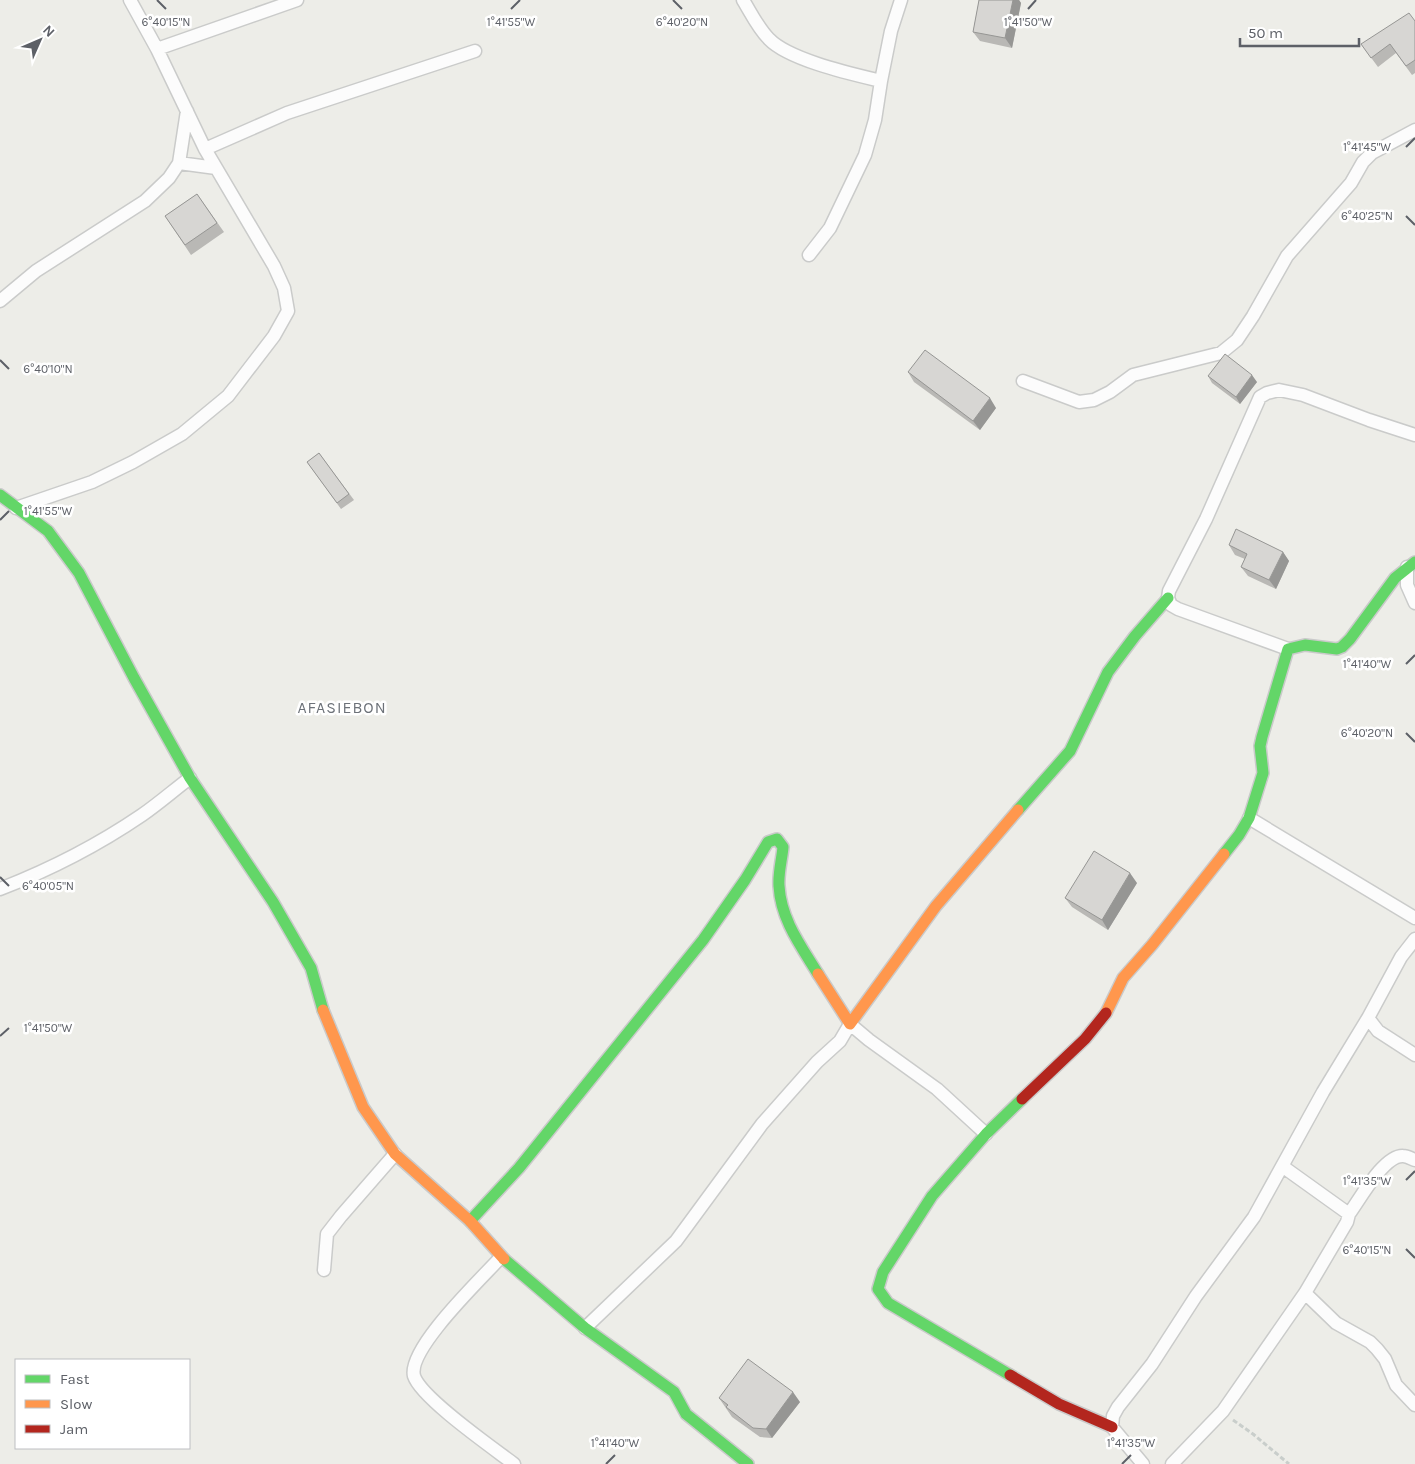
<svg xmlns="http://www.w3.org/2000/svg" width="1415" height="1464" font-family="Karla,sans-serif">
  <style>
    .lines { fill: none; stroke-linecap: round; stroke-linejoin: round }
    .street-casing { stroke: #cacbca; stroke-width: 15 }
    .fast-casing { stroke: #cacaca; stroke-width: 14 }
    .slow-casing { stroke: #cacaca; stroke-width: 14 }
    .jam-casing { stroke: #cacaca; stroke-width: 14 }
    .path { stroke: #c9cecb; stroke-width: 3; stroke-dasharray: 5 2.5; stroke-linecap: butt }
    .street { stroke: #fcfcfc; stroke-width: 12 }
    .fast { stroke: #63d668; stroke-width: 11 }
    .slow { stroke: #ff974d; stroke-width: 11 }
    .jam { stroke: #b3261e; stroke-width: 11 }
    .wall { fill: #b9b8b5 }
    .shaded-wall { fill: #969694 }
    .building { fill: #d7d6d3; stroke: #969694 }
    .ticks { fill: none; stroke: #5d6067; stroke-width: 2 }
    .labels { text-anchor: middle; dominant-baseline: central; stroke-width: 5; stroke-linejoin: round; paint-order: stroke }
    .quarter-label { font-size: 16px; letter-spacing: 1px; fill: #6d7279; stroke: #fff }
    .ticks-label { font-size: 12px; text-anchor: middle; fill: #5d6067; stroke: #fff; stroke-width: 5; stroke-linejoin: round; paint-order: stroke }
  </style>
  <rect width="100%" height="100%" fill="#edede8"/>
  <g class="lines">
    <g class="street-casing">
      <path id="street" d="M743,0C751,13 758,28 769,39C789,60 852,74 881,81
        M157,49L297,0
        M205,149L287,113L475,51
        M179,163L216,168
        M809,255L830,228L865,155L875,120L881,81L891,31L901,0
        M0,301L36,271L145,201L169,178L179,163L187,111
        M1023,381L1079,402L1094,400L1110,392L1133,375L1221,353L1237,340L1253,316L1287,256L1351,183L1363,162L1372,153L1415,130
        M16,508L92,482L133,462L182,434L228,396L274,336L288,311L284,288L274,266L205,149L157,49L130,0
        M1407,567V585L1415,603
        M1288,649L1178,609L1171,605L1168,598L1169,591L1206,519L1260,397L1267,393L1279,390L1303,395L1369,420L1415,435
        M1249,818L1415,918
        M0,889C49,870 98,845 142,815C158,804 174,790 190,778
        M1368,1018L1378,1031L1415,1055
        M1349,1214C1360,1199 1384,1155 1403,1156C1407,1156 1412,1159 1415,1160
        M501,1257C482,1278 407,1349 414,1376C421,1398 493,1448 514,1464
        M324,1270L327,1234L341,1216L395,1154
        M1305,1293L1336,1323L1370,1342L1377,1349L1385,1359L1396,1385L1415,1405
        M585,1328L676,1241L762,1124L817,1062L840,1041L850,1024L869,1040L937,1089L986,1134
        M1143,1464L1112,1427L1113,1416L1118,1407L1152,1364L1196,1296L1254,1217L1323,1092L1368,1018L1401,957L1415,939
        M1172,1464L1223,1411L1305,1293L1347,1222L1349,1214L1282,1166"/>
    </g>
    <g class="fast-casing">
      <path id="fast" d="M0,495L48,531L79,573L134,678L190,778L273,902L311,968L323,1010
        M1018,810L1070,751L1108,672L1135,636L1168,598
        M1224,854L1239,835L1249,818L1263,773L1260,746L1262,737L1288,649L1305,645L1337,649L1342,647L1350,639L1395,578L1415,562
        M470,1221L519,1168L703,940L745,880L768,842L777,839L783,847C782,859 778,873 779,886C781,920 801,946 818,974
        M504,1259L585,1328L674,1392L686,1414L748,1464
        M1010,1375L888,1303L878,1289L883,1272L932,1196L986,1134L1022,1099"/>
    </g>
    <g class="slow-casing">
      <path id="slow" d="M818,974L850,1024L936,906L1018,810
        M323,1010L363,1107L395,1154L470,1221L504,1259
        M1106,1013L1123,978L1152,945L1224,854"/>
    </g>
    <g class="jam-casing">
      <path id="jam" d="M1022,1099L1085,1039L1106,1013
        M1010,1375L1059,1404L1112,1427"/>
    </g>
    <path class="path" d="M1233,1420L1253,1434L1289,1464"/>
    <use href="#street" class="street"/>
    <use href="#fast" class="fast"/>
    <use href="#slow" class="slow"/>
    <use href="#jam" class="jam"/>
  </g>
  <path class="wall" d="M979,0H1019L1021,3L1012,48L980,41L973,32Z
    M1415,21V73L1412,75L1396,53L1378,67L1361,44Z
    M197,194L224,232L191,255L165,216Z
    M908,372L996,408L980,430L914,382Z
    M1208,376L1257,382L1240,404L1212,383Z
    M319,453L354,500L341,509L307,462Z
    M1229,545L1283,552L1289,561L1276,589L1248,576L1241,567L1245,559L1235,555Z
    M1137,883L1108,930L1072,907L1065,898Z
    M719,1398L800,1402L772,1438L760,1437L732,1417Z"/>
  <path class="shaded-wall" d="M1013,0H1019L1021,3L1012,48L1005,38Z
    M1252,375L1257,382L1240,404L1236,397Z
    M990,398L996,408L980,430L973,421Z
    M1283,552L1289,561L1276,589L1269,580Z
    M1130,873L1137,883L1108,930L1102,920Z
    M793,1392L800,1402L772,1438L766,1429Z"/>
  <path class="building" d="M979,0H1013L1005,38L973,32Z
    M1409,13L1415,21V60L1406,66L1390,44L1371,58L1361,44Z
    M197,194L217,223L185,245L165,216Z
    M925,350L990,398L973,421L908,372Z
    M1225,354L1252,375L1236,397L1208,376Z
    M319,453L349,494L337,503L307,462Z
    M1236,529L1283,552L1269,580L1241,567L1247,554L1229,545Z
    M1094,851L1130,873L1102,920L1065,898Z
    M748,1359L793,1392L766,1429L753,1428L726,1407L728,1405L719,1398Z"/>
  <path class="ticks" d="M157,0L166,9M673,0L682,9M511,9L520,0M1028,9L1036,0M1406,147L1415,138M1406,216L1415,225M0,360L9,369M0,520L9,511M1406,664L1415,655M1406,733L1415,742M0,877L9,886M0,1036L9,1028M1406,1180L1415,1171M1406,1249L1415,1258M606,1464L615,1455M1122,1464L1131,1455"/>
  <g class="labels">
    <g class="quarter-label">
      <text x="342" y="707">AFASIEBON</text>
    </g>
  </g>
  <g class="ticks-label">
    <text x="166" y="26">6°40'15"N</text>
    <text x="511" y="26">1°41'55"W</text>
    <text x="682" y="26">6°40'20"N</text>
    <text x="1028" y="26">1°41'50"W</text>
    <text x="1367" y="151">1°41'45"W</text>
    <text x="1367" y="220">6°40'25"N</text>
    <text x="48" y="373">6°40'10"N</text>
    <text x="48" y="515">1°41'55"W</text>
    <text x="1367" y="668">1°41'40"W</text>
    <text x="1367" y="737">6°40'20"N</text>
    <text x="48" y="890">6°40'05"N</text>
    <text x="48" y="1032">1°41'50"W</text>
    <text x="1367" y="1185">1°41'35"W</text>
    <text x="1367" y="1254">6°40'15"N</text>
    <text x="615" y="1447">1°41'40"W</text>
    <text x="1131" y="1447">1°41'35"W</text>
  </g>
  <rect x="15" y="1359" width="175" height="90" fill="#ffffff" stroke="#bebfc2"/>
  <rect x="25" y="1375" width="25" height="8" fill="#63d668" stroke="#bebfc2"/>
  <text x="60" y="1384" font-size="15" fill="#5d6067">Fast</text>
  <rect x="25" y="1400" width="25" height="8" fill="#ff974d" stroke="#bebfc2"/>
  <text x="60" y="1409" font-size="15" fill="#5d6067">Slow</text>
  <rect x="25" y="1425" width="25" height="8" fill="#b3261e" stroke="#bebfc2"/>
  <text x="60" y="1434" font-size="15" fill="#5d6067">Jam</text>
  <g transform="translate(40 40) rotate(45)" stroke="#ffffff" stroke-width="4" paint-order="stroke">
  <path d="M0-4L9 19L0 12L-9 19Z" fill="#5d6067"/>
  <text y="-8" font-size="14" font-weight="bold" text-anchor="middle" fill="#5d6067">N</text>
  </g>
  <path d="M1240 38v8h119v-8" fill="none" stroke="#5d6067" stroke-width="2.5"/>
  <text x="1248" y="38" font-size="15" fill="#5d6067" stroke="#ffffff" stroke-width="4" paint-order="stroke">50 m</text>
</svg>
